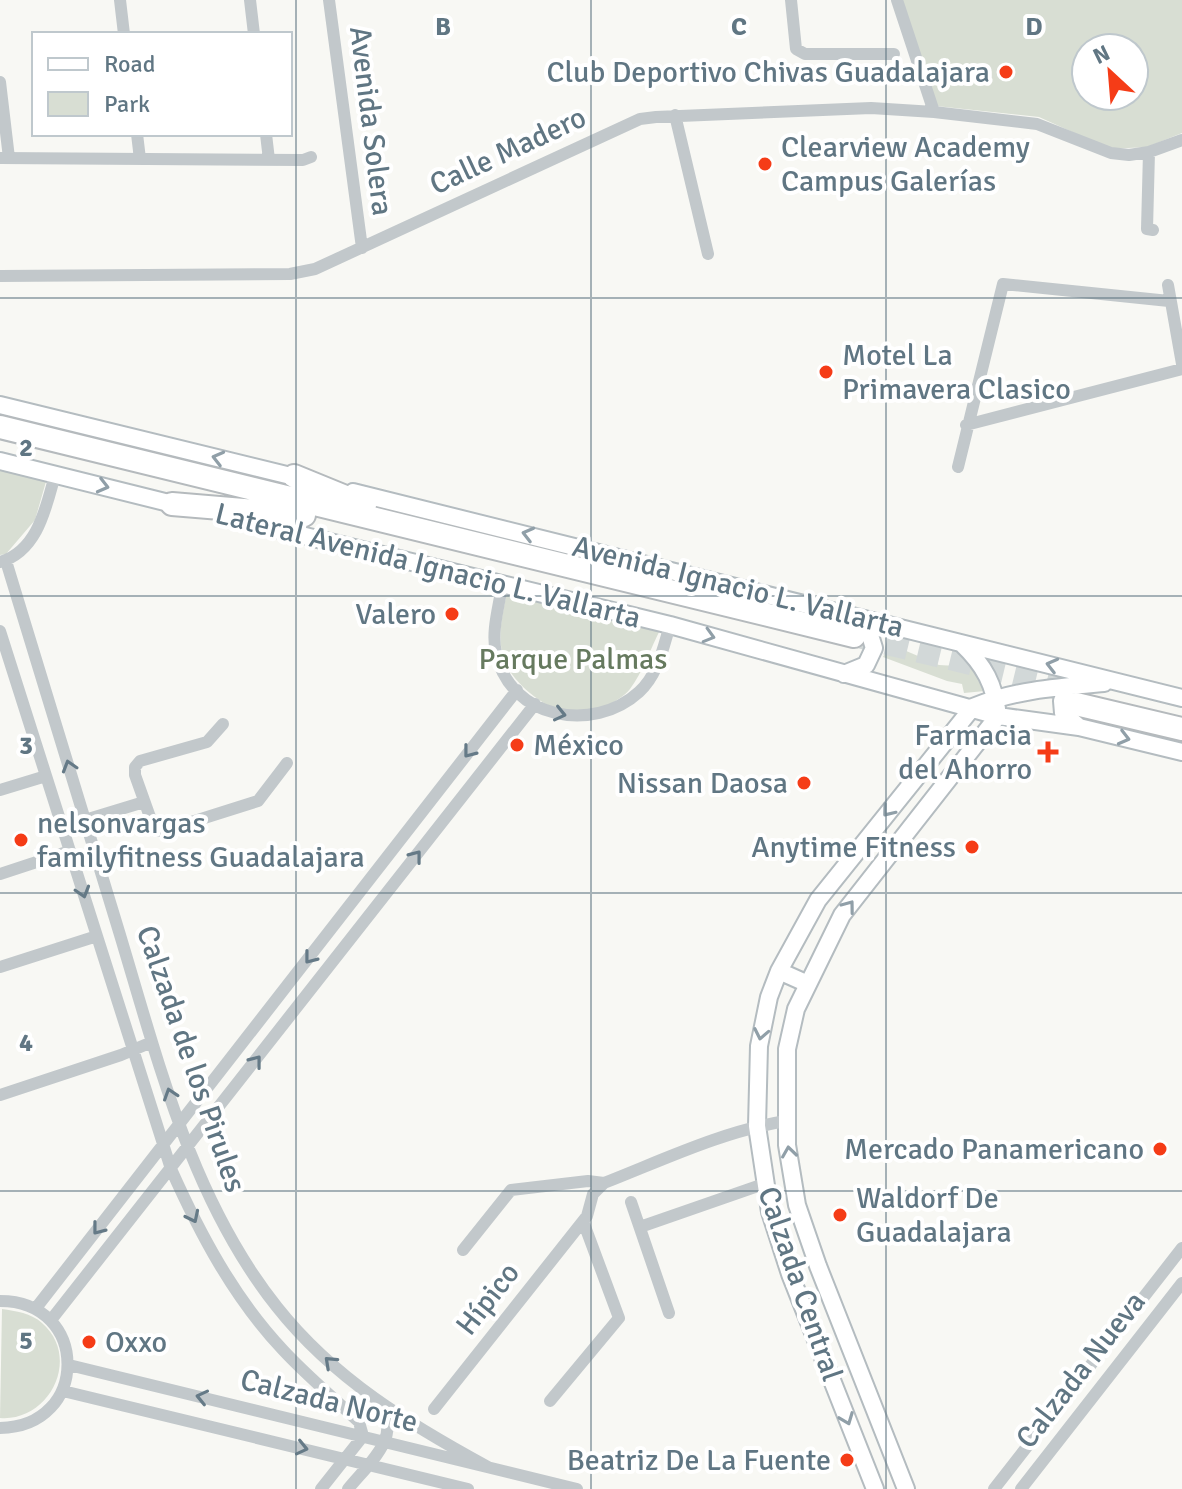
<svg xmlns="http://www.w3.org/2000/svg" width="1182" height="1489" font-family="Signika,sans-serif">
  <style>
    .green { fill: #d8ded3; fill-rule: evenodd }
    .lines { fill: none; stroke-linecap: round; stroke-linejoin: round }
    .highway-tunnel { stroke: #d2d8d8; stroke-width: 22; stroke-dasharray: 22 11; stroke-linecap: butt }
    .secondary-casing { stroke: #b4bcc0; stroke-width: 20 }
    .highway-casing { stroke: #b5babd; stroke-width: 26 }
    .street { stroke: #c2c8cb; stroke-width: 12 }
    .secondary { stroke: #fff; stroke-width: 16 }
    .highway { stroke: #fff; stroke-width: 22 }
    .oneway { stroke: #909fa8 }
    .oneway2 { stroke: #657a87 }
    .grid { fill: none; stroke: #607683; stroke-width: 2; stroke-opacity: 0.55 }
    .poi-dot { fill: #f53c17; stroke: #fff; stroke-width: 3 }
    .labels { text-anchor: middle; dominant-baseline: central; stroke-width: 8; stroke-linejoin: round; paint-order: stroke }
    .poi-label { font-size: 30px; fill: #607683; stroke: #fff; text-anchor: end }
    .street-label { font-size: 30px; fill: #607683; stroke: #fff }
    .park-label { font-size: 30px; fill: #667a5f; stroke: #fff }
    .grid-label { font-size: 26px; text-anchor: middle; font-weight: bold; fill: #607683; stroke: #fff; stroke-width: 8; stroke-linejoin: round; paint-order: stroke }
  </style>
  <rect width="100%" height="100%" fill="#f8f8f4"/>
  <path class="green" d="M902,0H1182V133L1147,147L1110,149L1039,117L936,106ZM1086,48H1134V96H1086Z
    M0,466L47,478L35,520L6,554L0,555Z
    M507,591L661,628C651,647 643,672 630,689C617,705 588,714 568,712C545,709 515,684 506,664C495,640 503,615 507,591Z
    M890,644L939,665L957,666V663L975,667L985,691L964,693L962,684L947,681L883,657Z
    M2,1309C16,1311 31,1313 42,1323C82,1358 49,1422 0,1418Z"/>
  <g class="lines">
    <path class="highway-tunnel" d="M854,636L1070,688"/>
    <g class="secondary-casing">
      <path id="secondary" d="M0,405L303,479
        M0,461L181,506
        M353,492L1182,698
        M223,516L670,625L998,716L1079,727L1182,752
        M844,674L866,665L874,648L869,632L854,618
        M1068,687L1062,701L1063,713L1078,726
        M779,971L808,984
        M875,1489L790,1274L770,1212L757,1126L759,1046L769,997L779,971L818,900L973,707C1014,690 1059,687 1104,683
        M906,1489L818,1266L797,1205L787,1145V1049L796,1009L842,915L998,716C995,685 984,665 962,644"/>
    </g>
    <g class="highway-casing">
      <path id="highway" d="M0,427L854,636
        M294,476L365,505
        M172,504L304,515
        M1076,704L1182,729"/>
    </g>
    <path class="street" d="M120,0L124,34
      M250,0L254,34
      M329,0L362,248
      M791,0L796,49L805,54H894
      M897,0L934,112
      M0,82L9,158
      M675,115L708,254
      M137,134L140,159
      M266,134L269,160
      M1149,152L1147,229L1153,230
      M0,158L303,160L311,157
      M0,276L290,274L315,269L640,119L656,117L871,108L934,112L1037,124L1111,153L1129,155L1149,152L1182,140
      M1168,285L1182,364
      M966,425L1182,369
      M958,467L1003,284L1169,301
      M6,561C43,682 80,803 117,925C157,1056 190,1198 277,1307C334,1379 409,1424 488,1467
      M0,562C38,551 46,507 55,475
      M502,585C499,607 491,631 496,653C510,719 593,734 639,692C658,675 663,648 670,625
      M0,631L171,1169C200,1234 234,1298 283,1350C307,1376 334,1398 359,1422L363,1436L321,1489
      M223,724L207,742L140,761L135,767V775L155,831H163L258,801L287,763
      M0,790L46,776
      M62,827L144,802
      M0,874L70,851
      M0,967L97,936
      M0,1095L121,1055L152,1042
      M631,1202L669,1313
      M640,1227L764,1184
      M463,1250L511,1190L588,1181L604,1183C663,1160 723,1131 786,1121
      M0,1301C90,1301 90,1427 0,1428
      M36,1308L517,690
      M51,1320L535,704
      M69,1365L577,1489
      M63,1391L468,1489
      M550,1401L619,1318L583,1221
      M434,1409L587,1216L593,1194L604,1183
      M348,1489C368,1464 404,1436 379,1405
      M994,1489L1182,1248
      M1021,1489L1182,1283"/>
    <use href="#secondary" class="secondary"/>
    <use href="#highway" class="highway"/>
  </g>
  <defs><path id="oneway-chevron" d="M-2-3.5L2.5 0L-2 3.5" fill="none" stroke-width="1.6" stroke-linecap="round" stroke-linejoin="round" transform="scale(2)"/></defs>
  <g class="oneway">
    <use href="#oneway-chevron" transform="translate(218 458) rotate(-166)"/>
    <use href="#oneway-chevron" transform="translate(103 486) rotate(14)"/>
    <use href="#oneway-chevron" transform="translate(528 534) rotate(-166)"/>
    <use href="#oneway-chevron" transform="translate(709 636) rotate(16)"/>
    <use href="#oneway-chevron" transform="translate(1052 665) rotate(-166)"/>
    <use href="#oneway-chevron" transform="translate(1124 738) rotate(14)"/>
    <use href="#oneway-chevron" transform="translate(888 811) rotate(129)"/>
    <use href="#oneway-chevron" transform="translate(849 906) rotate(-53)"/>
    <use href="#oneway-chevron" transform="translate(761 1034) rotate(101)"/>
    <use href="#oneway-chevron" transform="translate(789 1152) rotate(-98)"/>
    <use href="#oneway-chevron" transform="translate(847 1419) rotate(69)"/>
  </g>
  <g class="oneway2">
    <use href="#oneway-chevron" transform="translate(560 714) rotate(13)"/>
    <use href="#oneway-chevron" transform="translate(469 752) rotate(128)"/>
    <use href="#oneway-chevron" transform="translate(69 766) rotate(-107)"/>
    <use href="#oneway-chevron" transform="translate(416 856) rotate(-52)"/>
    <use href="#oneway-chevron" transform="translate(83 892) rotate(73)"/>
    <use href="#oneway-chevron" transform="translate(310 958) rotate(128)"/>
    <use href="#oneway-chevron" transform="translate(256 1061) rotate(-52)"/>
    <use href="#oneway-chevron" transform="translate(170 1094) rotate(-108)"/>
    <use href="#oneway-chevron" transform="translate(193 1217) rotate(64)"/>
    <use href="#oneway-chevron" transform="translate(98 1229) rotate(128)"/>
    <use href="#oneway-chevron" transform="translate(330 1362) rotate(-137)"/>
    <use href="#oneway-chevron" transform="translate(202 1397) rotate(-167)"/>
    <use href="#oneway-chevron" transform="translate(302 1448) rotate(13)"/>
  </g>
  <path class="grid" d="M296,0V1489M591,0V1489M886,0V1489M0,298H1182M0,596H1182M0,893H1182M0,1191H1182"/>
  <g class="poi-dot">
    <circle cx="1006" cy="72" r="8"/>
    <circle cx="765" cy="164" r="8"/>
    <circle cx="826" cy="372" r="8"/>
    <circle cx="452" cy="614" r="8"/>
    <circle cx="517" cy="745" r="8"/>
    <path d="M1044 740h8v8h8v8h-8v8h-8v-8h-8v-8h8z"/>
    <circle cx="804" cy="783" r="8"/>
    <circle cx="21" cy="840" r="8"/>
    <circle cx="972" cy="847" r="8"/>
    <circle cx="1160" cy="1149" r="8"/>
    <circle cx="840" cy="1215" r="8"/>
    <circle cx="89" cy="1342" r="8"/>
    <circle cx="847" cy="1460" r="8"/>
  </g>
  <g class="labels">
    <g class="poi-label">
      <text x="990" y="72">Club Deportivo Chivas Guadalajara</text>
      <text x="781" y="147" text-anchor="start">Clearview Academy<tspan x="781" dy="34">Campus Galerías</tspan></text>
      <text x="842" y="355" text-anchor="start">Motel La<tspan x="842" dy="34">Primavera Clasico</tspan></text>
      <text x="436" y="614">Valero</text>
      <text x="1032" y="735">Farmacia<tspan x="1032" dy="34">del Ahorro</tspan></text>
      <text x="533" y="745" text-anchor="start">México</text>
      <text x="788" y="783">Nissan Daosa</text>
      <text x="37" y="823" text-anchor="start">nelsonvargas<tspan x="37" dy="34">familyfitness Guadalajara</tspan></text>
      <text x="956" y="847">Anytime Fitness</text>
      <text x="1144" y="1149">Mercado Panamericano</text>
      <text x="856" y="1198" text-anchor="start">Waldorf De<tspan x="856" dy="34">Guadalajara</tspan></text>
      <text x="105" y="1342" text-anchor="start">Oxxo</text>
      <text x="831" y="1460">Beatriz De La Fuente</text>
    </g>
    <g class="street-label">
      <text transform="translate(371 121) rotate(83)">Avenida Solera</text>
      <text transform="translate(508 151) rotate(-25)">Calle Madero</text>
      <text transform="translate(428 566) rotate(14)">Lateral Avenida Ignacio L. Vallarta</text>
      <text transform="translate(738 587) rotate(14)">Avenida Ignacio L. Vallarta</text>
      <text transform="translate(191 1059) rotate(71)">Calzada de los Pirules</text>
      <text transform="translate(800 1284) rotate(71)">Calzada Central</text>
      <text transform="translate(488 1299) rotate(-52)">Hípico</text>
      <text transform="translate(1081 1370) rotate(-52)">Calzada Nueva</text>
      <text transform="translate(329 1401) rotate(14)">Calzada Norte</text>
    </g>
    <g class="park-label">
      <text x="573" y="659">Parque Palmas</text>
    </g>
  </g>
  <g class="grid-label">
    <text x="443" y="35">B</text>
    <text x="739" y="35">C</text>
    <text x="1034" y="35">D</text>
    <text x="26" y="456">2</text>
    <text x="26" y="754">3</text>
    <text x="26" y="1051">4</text>
    <text x="26" y="1349">5</text>
  </g>
  <rect x="32" y="32" width="260" height="104" fill="#ffffff" stroke="#bfc8cd" stroke-width="2"/>
  <rect x="48" y="58" width="40" height="12" fill="#ffffff" stroke="#bfc8cd" stroke-width="2"/>
  <text x="104" y="72" font-size="24" fill="#607683">Road</text>
  <rect x="48" y="92" width="40" height="24" fill="#d8ded3" stroke="#bfc8cd" stroke-width="2"/>
  <text x="104" y="112" font-size="24" fill="#607683">Park</text>
  <g transform="translate(1110 72) rotate(334)"><circle r="38" fill="#ffffff" stroke="#bfc8cd" stroke-width="2"/>
  <path d="M0-6L14 30L0 20L-14 30Z" fill="#f53c17"/>
  <text y="-12" font-size="22" font-weight="bold" text-anchor="middle" fill="#607683">N</text>
  </g>
</svg>
